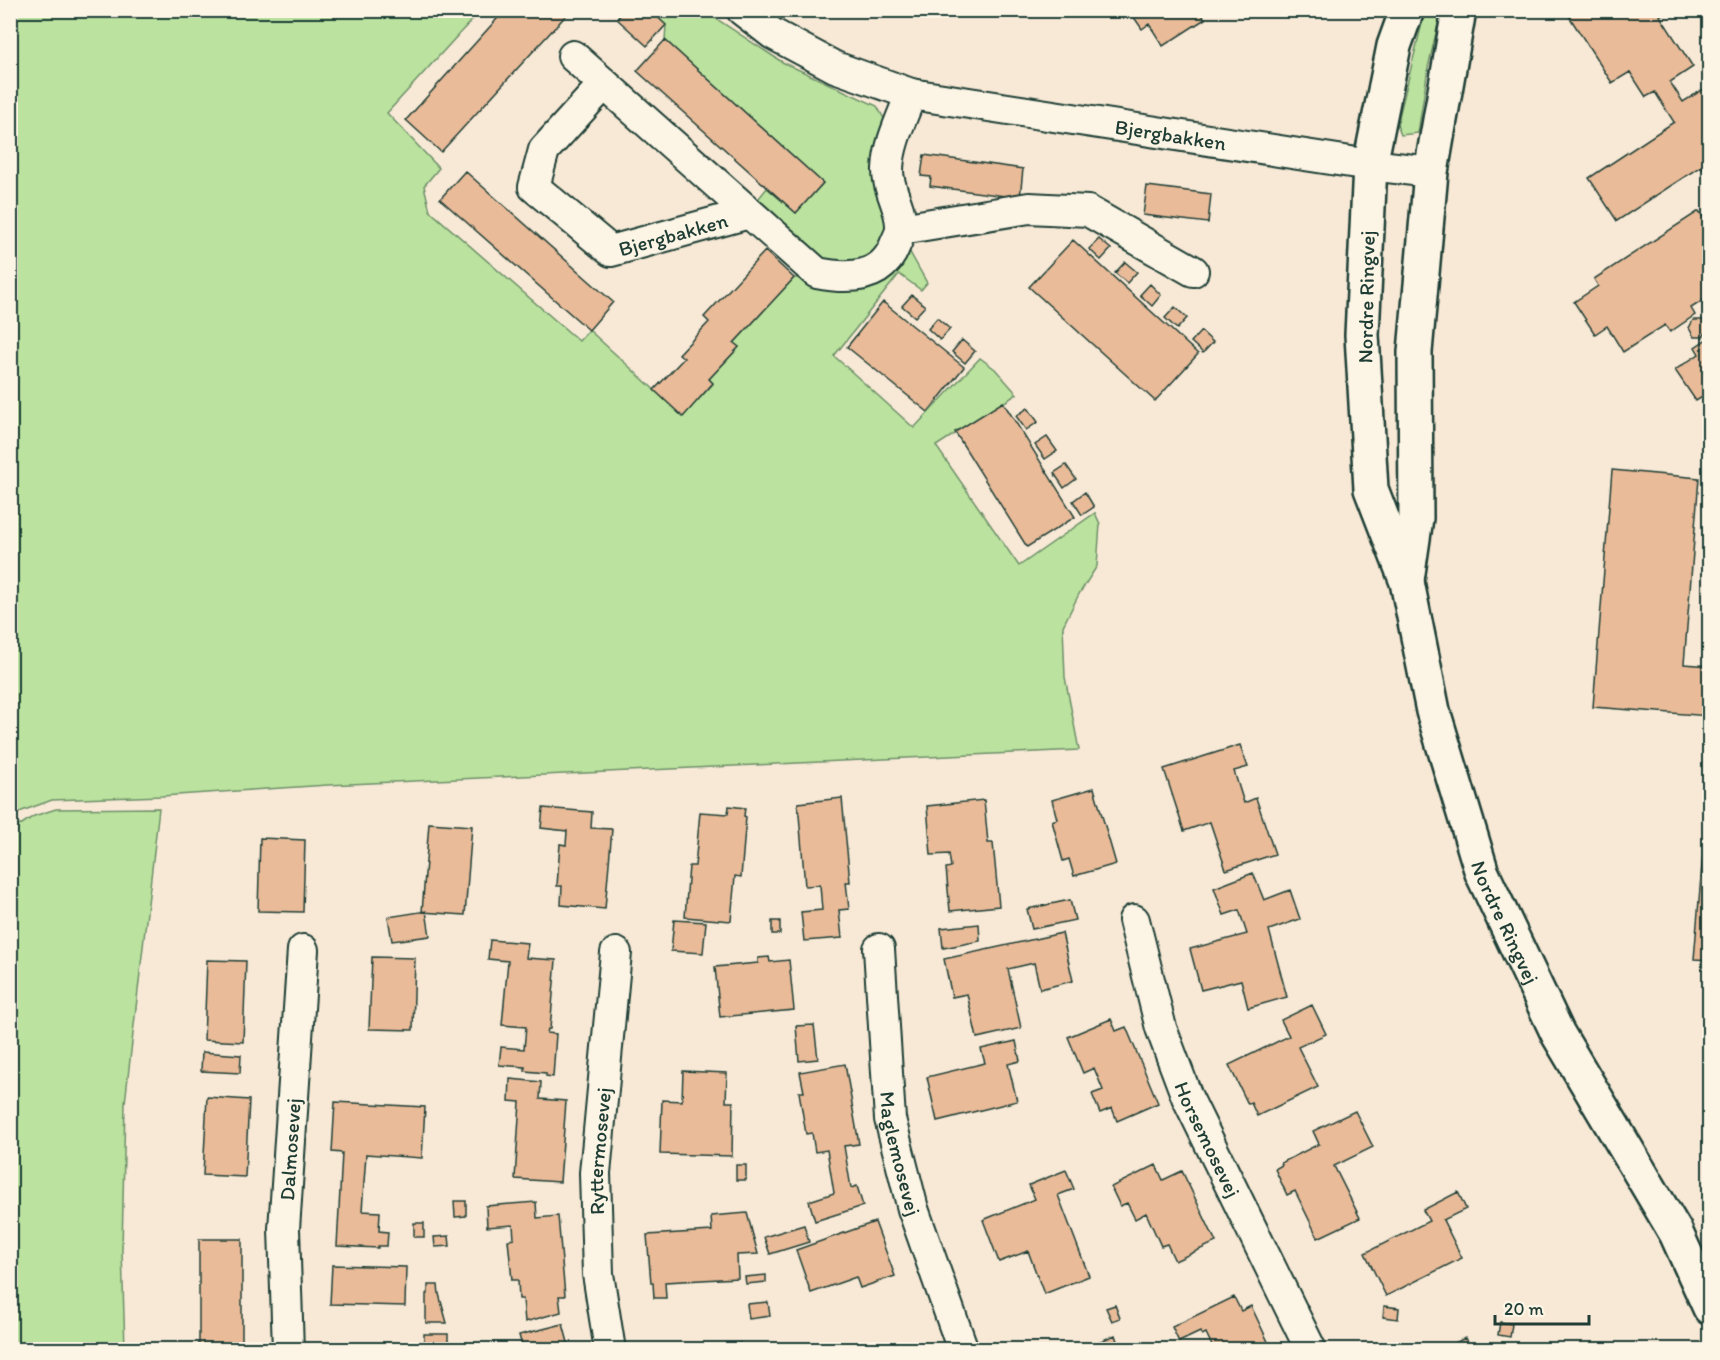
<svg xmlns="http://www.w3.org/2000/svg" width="1720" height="1360" font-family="Itim,sans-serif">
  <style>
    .green { fill: #bbe29e; stroke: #6d9069; stroke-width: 1.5 }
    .building { fill: #e9bb99; stroke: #1f3d34; stroke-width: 1.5 }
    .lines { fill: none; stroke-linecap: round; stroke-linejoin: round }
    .street-casing { stroke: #1f3d34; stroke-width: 34 }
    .secondary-casing { stroke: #1f3d34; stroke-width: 38 }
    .street { stroke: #fcf5e5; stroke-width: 30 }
    .secondary { stroke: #fcf5e5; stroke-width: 33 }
    .labels { text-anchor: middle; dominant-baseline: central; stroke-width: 4.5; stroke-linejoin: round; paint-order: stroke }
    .street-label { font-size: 21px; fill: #1f3d34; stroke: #fcf5e5 }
  </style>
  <rect width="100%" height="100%" fill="#f8e9d6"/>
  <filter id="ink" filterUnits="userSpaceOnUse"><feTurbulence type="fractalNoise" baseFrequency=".0167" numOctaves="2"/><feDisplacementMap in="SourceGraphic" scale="12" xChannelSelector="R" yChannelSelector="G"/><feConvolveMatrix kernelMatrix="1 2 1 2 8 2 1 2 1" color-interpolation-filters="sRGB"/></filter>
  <g filter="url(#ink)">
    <path class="green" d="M11,11H480L387,113L439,168L424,186L430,211L579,341L589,330L683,416L713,384L709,379L739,347L734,343L794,278H801L907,247L927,283L921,290L899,274L834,356L914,428L980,358L995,369L1017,394L936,446L1019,566L1095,513L1100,524L1097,566L1079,594L1063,626L1065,677L1079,750L328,785L162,796L52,800L22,811L11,818Z
      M649,11H706L715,18L782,62L877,106L887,124L891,224L885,241L870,259L843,267L816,260L755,203L767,188L796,213L823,183L665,40L666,25Z
      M1425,11H1441L1428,68L1418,133L1401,135L1397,125Z
      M159,808L125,1103L122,1251L125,1349H11V831L34,816L56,809Z"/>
    <path class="building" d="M505,10H571L441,152L406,120Z
      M624,10H650L666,25L647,46L617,19Z
      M1129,10H1199L1205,19L1163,46L1149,24L1142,29Z
      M1565,10H1665L1666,12L1660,16L1693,67L1670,82L1683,102L1710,85V179L1701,166L1617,221L1589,178L1674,122L1655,92L1646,97L1630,72L1612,83Z
      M665,40L823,183L796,213L637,71Z
      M924,155L1023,169L1020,198L930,186L931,177L921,176Z
      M465,171L613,302L589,330L440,199Z
      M1147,186L1211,194L1208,223L1143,215Z
      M1699,211L1710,227V296L1691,308L1695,315L1670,332L1665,325L1623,352L1607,326L1595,334L1574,302L1598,286L1594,279Z
      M1099,239L1111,249L1101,260L1089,249Z
      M1073,240L1198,354L1155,401L1029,287Z
      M765,251L794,278L734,343L739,347L709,379L713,383L683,417L654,390L684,358L679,354L709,322L704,317Z
      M1125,262L1137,272L1127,283L1115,273Z
      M1150,284L1161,295L1152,306L1140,295Z
      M912,295L925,306L915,317L902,306Z
      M883,302L964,367L928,412L847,347Z
      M1175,307L1187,318L1177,329L1165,318Z
      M937,318L950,329L940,340L928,329Z
      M1693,320H1703L1708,328L1703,337H1694L1689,328Z
      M1201,331L1213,342L1203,353L1191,342Z
      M1710,337V397L1707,394L1696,401L1675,370L1699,354L1695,347Z
      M962,340L975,351L965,363L952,352Z
      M1003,402L1075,517L1027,547L955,432Z
      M1028,408L1038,422L1026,430L1016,416Z
      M1047,437L1057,451L1045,459L1035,445Z
      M1066,465L1076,479L1064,488L1054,473Z
      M1612,470L1699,478L1684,664L1710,666V716L1593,707Z
      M1085,492L1094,507L1082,515L1073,501Z
      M1240,745L1248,767L1234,771L1244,803L1256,798L1275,854L1226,870L1210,822L1184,831L1164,769Z
      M1710,770V960L1694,959Z
      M1094,788L1116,864L1074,876L1069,859L1063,861L1052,821L1057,819L1052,800Z
      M842,798L850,882H846L849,909L839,910L842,938L804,941L801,912L822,910L820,885L805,886L798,803Z
      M984,800L988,843H993L999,906L950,911L946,868L951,867L949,854L931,855L927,806Z
      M729,806L745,808L744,816L746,817L741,877L735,876L731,921L685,917L689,866H695L700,812L728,814Z
      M543,808L592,812L591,828L612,829L605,909L561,905L562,886H557L560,844L566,845L567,831L541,828Z
      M429,823L472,826L465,915L422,912Z
      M260,838L305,840L303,912L258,911Z
      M1253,873L1264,900L1290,890L1300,919L1269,930L1287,997L1248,1008L1241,980L1201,990L1190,949L1247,934L1239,910L1224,915L1214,888Z
      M1070,900L1075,920L1032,929L1027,909Z
      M426,911L430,936L392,941L388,917Z
      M674,920L706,922L703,953L671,951Z
      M772,921H780V934H772Z
      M979,924L980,941L943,948L941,928Z
      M1062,933L1073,981L1040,989L1034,963L1008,969L1021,1028L977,1038L967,994L952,997L944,959Z
      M490,940L528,943L526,958L556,960L550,1029H548L547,1033L556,1034L553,1077L546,1076V1073L525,1071V1067L499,1065L501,1047L524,1049L526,1027L502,1025L508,961L488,959Z
      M372,957L415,958L413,1030L369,1029Z
      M769,957L770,962L789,960L794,1010L720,1017L715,967L758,963V958Z
      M207,960L246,961L243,1042L204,1040Z
      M1312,1005L1326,1034L1298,1047L1318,1087L1257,1116L1251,1103L1248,1104L1229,1065L1289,1036L1281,1020Z
      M1111,1019L1116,1031L1126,1027L1158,1103L1117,1121L1112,1108L1100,1113L1092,1094L1103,1090L1094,1068L1083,1073L1068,1037Z
      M814,1025L818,1059L799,1061L796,1026Z
      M1016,1041L1020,1061L1008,1064L1017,1101L937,1121L927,1077L985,1063L981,1049Z
      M202,1052L241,1055L240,1073L201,1071Z
      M845,1064L859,1144L844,1146L851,1188L857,1186L863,1206L815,1221L809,1201L834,1193L827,1150L815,1152L812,1133L806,1134L799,1092H804L800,1072Z
      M683,1071L727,1073L726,1102H733L732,1156L660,1154L662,1100L682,1101Z
      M510,1079L541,1082L540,1099L566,1101L560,1182L515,1179L520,1102L509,1101Z
      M207,1097L249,1100L245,1177L203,1175Z
      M335,1102L425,1107L422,1158L366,1154L362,1211L380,1212L379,1231L388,1232L387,1246H378V1248L337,1246L342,1153L332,1152Z
      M1355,1111L1373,1147L1334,1166L1360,1218L1318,1238L1295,1191L1287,1195L1275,1169L1282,1165L1281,1163L1319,1144L1313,1131Z
      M736,1165H746V1180H736Z
      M1156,1165L1163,1180L1182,1171L1216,1242L1175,1261L1167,1244L1161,1246L1146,1213L1135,1219L1127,1203L1120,1206L1111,1187Z
      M1066,1170L1074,1189L1058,1195L1089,1276L1044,1294L1028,1251L999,1262L983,1220L1035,1199L1029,1185Z
      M1458,1192L1466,1209L1443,1220L1462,1258L1386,1296L1365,1253L1429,1221L1423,1210Z
      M454,1201H466V1216L455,1217Z
      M536,1202L537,1218L558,1216L565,1296H559L561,1312L525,1322L523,1299H519L518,1280H512L508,1240L514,1239L513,1225L487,1227L486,1206Z
      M747,1213L758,1254L737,1255L738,1278L665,1282L666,1298H654L653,1283H651L647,1235L712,1231L711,1216Z
      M875,1222L895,1276L860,1288L856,1277L811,1293L796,1250Z
      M414,1223H424V1237H414Z
      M804,1225L809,1242L770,1254L764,1237Z
      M449,1236L450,1246L435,1247L434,1237Z
      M199,1239H242V1345H199Z
      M332,1265L406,1267L405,1306L330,1304Z
      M766,1275V1282L746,1284L745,1277Z
      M428,1285H438L439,1294L447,1323H426V1294H428Z
      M1234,1297L1241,1311L1251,1306L1272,1350H1214L1206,1333L1202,1335L1200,1332L1179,1342L1172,1327Z
      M768,1302L770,1316L749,1319L747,1304Z
      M1115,1305L1120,1318L1112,1321L1106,1308Z
      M1384,1306L1399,1308L1398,1319L1383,1317Z
      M1500,1322L1512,1324L1510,1337L1498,1335Z
      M563,1324L570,1350H523L519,1335Z
      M424,1334H448V1347H424Z
      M1115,1335L1120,1350H1079Z
      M1465,1338L1471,1350H1441Z
      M740,1343L741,1350H714Z"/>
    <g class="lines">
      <g class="street-casing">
        <g id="street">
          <path id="s1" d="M742,10L773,34L835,67L911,94L1370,165L1431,172"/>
          <path d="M573,56L817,273C847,279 882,280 895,245C897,240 901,233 901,228C902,208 887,189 888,169C889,143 902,118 911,94"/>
          <path id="s2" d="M604,84L544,150L534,187L611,251L749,213"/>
          <path d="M901,229L1029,208L1088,211L1193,271"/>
          <path id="s3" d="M1134,920L1161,1028L1187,1097L1311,1350"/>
          <path id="s4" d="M879,949L890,1119L913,1209L963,1350"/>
          <path id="s5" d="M288,1350L284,1229L303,950"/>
          <path id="s6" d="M610,1350L598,1274L595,1173L616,953"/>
        </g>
      </g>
      <g class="secondary-casing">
        <g id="secondary">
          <path id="s7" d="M1407,10L1394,46L1370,165L1362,335L1371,489L1407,582L1433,711L1482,873L1558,1034L1676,1233L1710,1308"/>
          <path d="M1407,580L1416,518L1415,352L1431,172L1459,10"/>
        </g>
      </g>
      <use href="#street" class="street"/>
      <use href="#secondary" class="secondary"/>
    </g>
  </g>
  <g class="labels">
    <g class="street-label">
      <text stroke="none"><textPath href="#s1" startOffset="453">Bjergbakken</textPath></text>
      <text stroke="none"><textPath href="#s2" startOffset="292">Bjergbakken</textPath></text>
      <text transform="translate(1366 297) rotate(-89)">Nordre Ringvej</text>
      <text stroke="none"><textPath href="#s7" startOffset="939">Nordre Ringvej</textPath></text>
      <text stroke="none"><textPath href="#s3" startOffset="232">Horsemosevej</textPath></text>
      <text stroke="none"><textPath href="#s5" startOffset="201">Dalmosevej</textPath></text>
      <text stroke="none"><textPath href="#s6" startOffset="200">Ryttermosevej</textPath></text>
      <text stroke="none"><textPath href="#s4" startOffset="206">Maglemosevej</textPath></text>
    </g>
  </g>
  <rect width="1720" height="1360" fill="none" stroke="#fcf5e5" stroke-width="36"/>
  <rect x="18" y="18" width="1684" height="1324" fill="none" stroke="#1f3d34" stroke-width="2" filter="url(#ink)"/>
  <path d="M1495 1315v9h94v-9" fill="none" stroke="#1f3d34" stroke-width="3"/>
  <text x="1504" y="1315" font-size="18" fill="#1f3d34" stroke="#fcf5e5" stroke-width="4.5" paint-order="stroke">20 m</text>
</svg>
